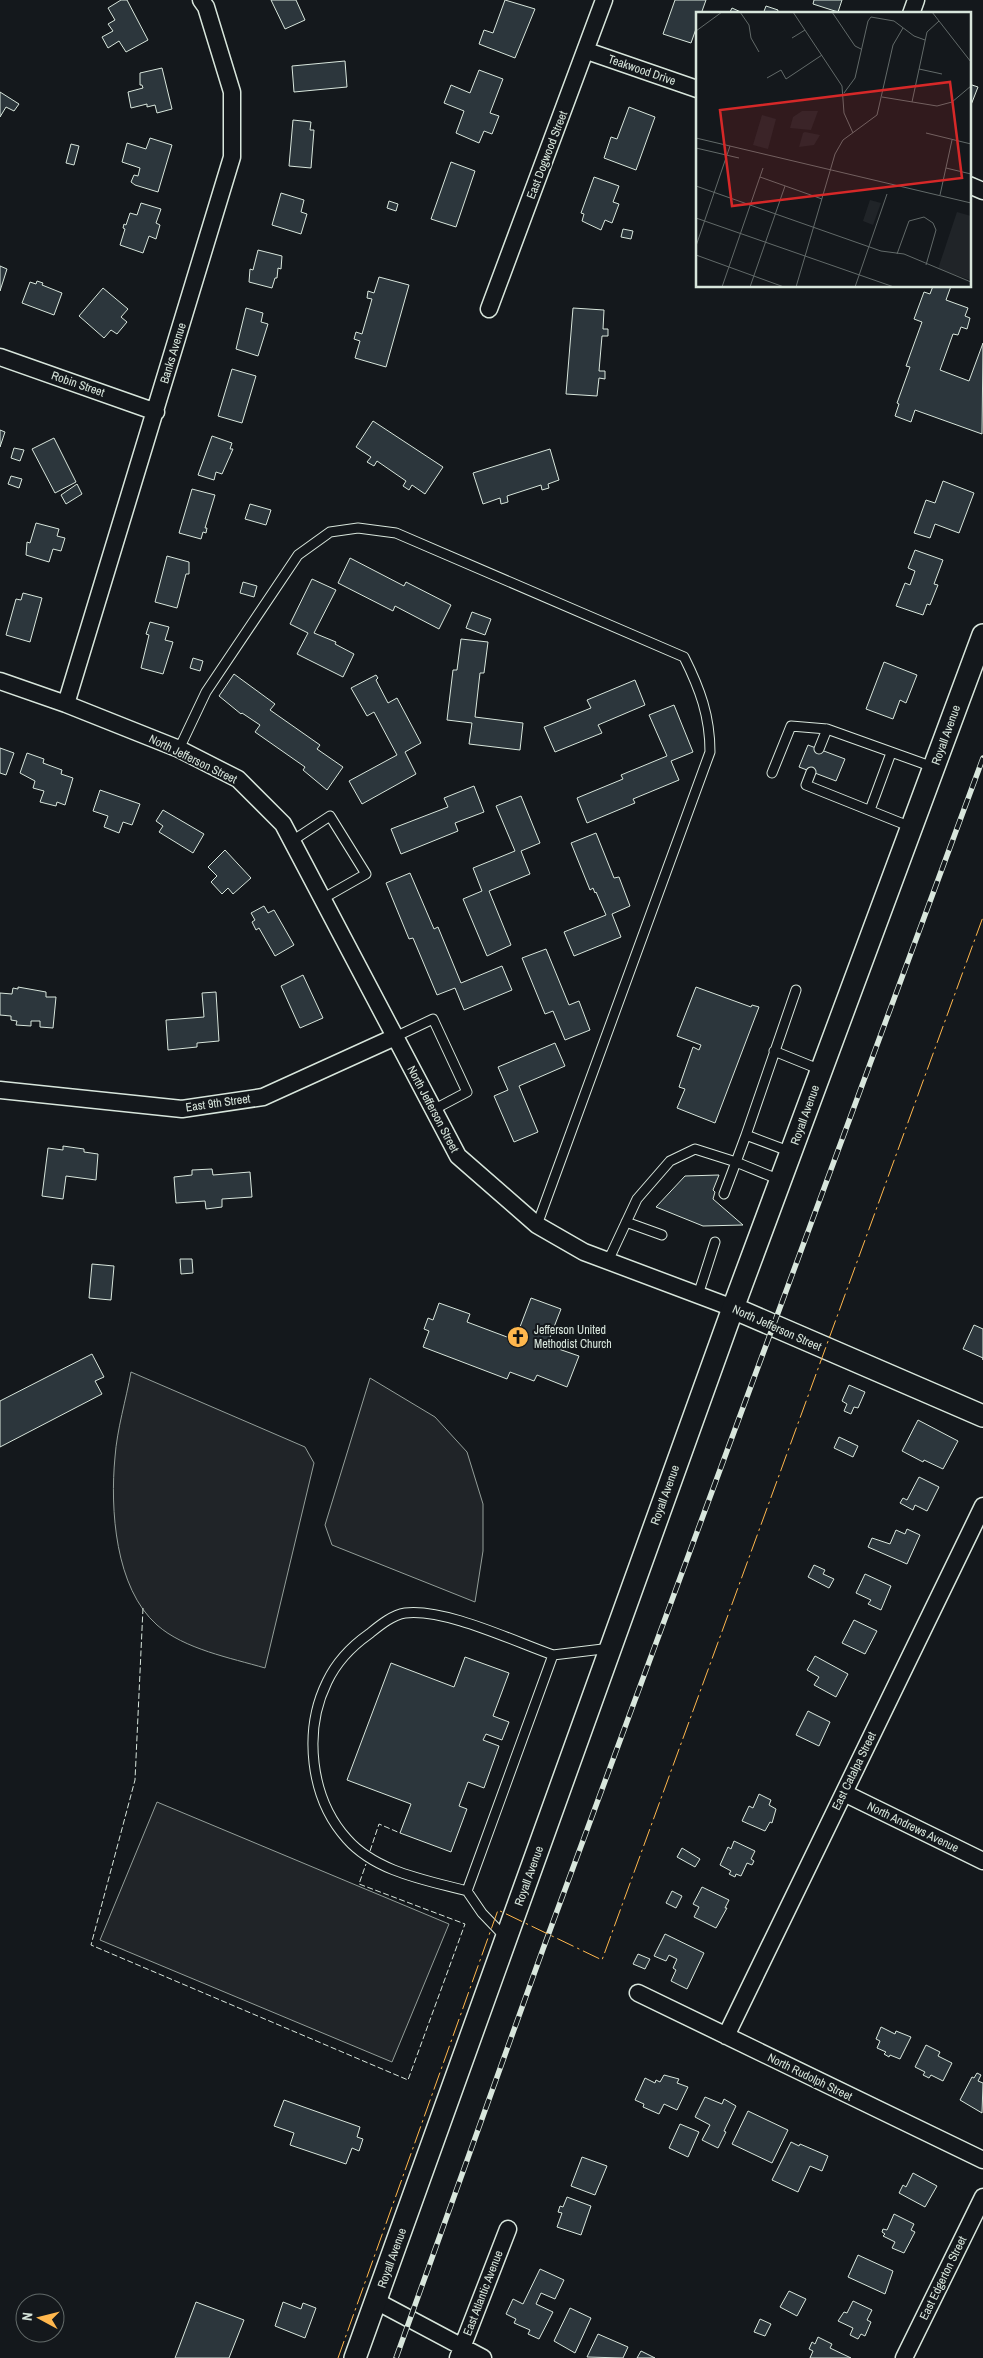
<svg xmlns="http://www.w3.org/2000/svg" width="983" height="2358" font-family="'Archivo Narrow',sans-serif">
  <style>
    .green { fill: #202428; stroke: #939e99 }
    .building { fill: #2c363c; stroke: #d8e6dc }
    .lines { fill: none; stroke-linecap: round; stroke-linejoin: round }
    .service-casing { stroke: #d8e6dc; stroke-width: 11 }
    .minor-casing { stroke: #d8e6dc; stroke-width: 19 }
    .tertiary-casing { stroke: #d8e6dc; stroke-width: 24 }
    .service { stroke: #14181c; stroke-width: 9 }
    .minor { stroke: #14181c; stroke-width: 16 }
    .tertiary { stroke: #14181c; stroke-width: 21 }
    .rail-casing { stroke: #d8e6dc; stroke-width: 5.5 }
    .rail { stroke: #14181c; stroke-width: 4; stroke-dasharray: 11; stroke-linecap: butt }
    .fence { stroke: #d8e6dc; stroke-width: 1; stroke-dasharray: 6 2.5; stroke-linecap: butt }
    .power { stroke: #ffb74d; stroke-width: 1; stroke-dasharray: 18 4 2.5 4; stroke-linecap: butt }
    .labels { text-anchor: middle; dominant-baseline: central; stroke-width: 4; stroke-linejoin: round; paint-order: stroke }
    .street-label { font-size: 12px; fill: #d8e6dc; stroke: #14181c }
    .poi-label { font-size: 12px; fill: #d8e6dc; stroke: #14181c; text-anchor: start }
    .inset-road { fill: none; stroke: #626a69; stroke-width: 1 }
    .view { fill: #d62828; fill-opacity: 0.15; stroke: #d62828; stroke-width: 2.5 }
    .inset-edge { fill: none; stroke: #d8e6dc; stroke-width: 2.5 }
  </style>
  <rect width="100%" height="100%" fill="#14181c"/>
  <path class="green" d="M131,1372L305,1447L314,1463L265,1668C231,1658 184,1649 157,1625C115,1588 110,1509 115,1457C117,1429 126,1400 131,1372Z
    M370,1378L435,1417L467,1452L483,1504V1551L475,1602L332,1545L325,1525Z
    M157,1802L449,1924L392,2062L100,1940Z"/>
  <path class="building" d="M121,0H127L148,40L126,52L119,41L108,48L102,37L113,31L108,24L115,20L108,8Z
    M271,0H296L305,20L285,29Z
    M505,0L535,9L515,58L479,44L484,30L493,33Z
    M675,0H706L701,14H697V26L691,43L663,34Z
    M814,0H842L838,12L813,4Z
    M766,6L778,10L777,14H763Z
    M732,8L743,13V14H729Z
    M345,61L347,87L294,92L292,66Z
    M162,68L172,109L157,113L155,105L147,107V104L131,108L128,92L143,88L142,85H140V73Z
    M479,70L503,79L490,113L499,116L492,134L484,131L479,143L456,133L464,111L444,103L451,85L470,93Z
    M969,84L978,87L969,110Z
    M0,92L19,104L14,111L6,107L0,117Z
    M629,107L655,117L636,170L604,158L611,137L617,139Z
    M293,120L311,122L310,130H314L311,168L289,166Z
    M150,138L172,145L158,192L135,185L131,182L134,175L138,176L140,168L122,162L127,143L146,149Z
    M71,144L79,146L74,165L66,163Z
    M451,162L475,171L456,227L431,219Z
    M594,177L619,186L613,202L619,204L612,223L605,220L601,230L582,221L584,214L581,213Z
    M281,193L304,200L301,212L307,214L301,234L272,225Z
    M389,201L398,204L396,211L387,208Z
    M141,203L161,209L156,223L160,225L156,239L149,236L143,253L120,245L125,229L123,228L124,224L126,225L130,213L137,215Z
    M623,229L633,231L631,239L621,237Z
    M258,250L282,256L281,269L278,268L277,278H275L272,288L249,282L250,269L253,270Z
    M0,266L7,269L0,291Z
    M379,277L409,285L386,367L355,358L360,341L354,339L356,332L362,334L372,299L367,298L368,291L374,293Z
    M37,281L43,283L42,285L62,293L54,315L22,303L30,282L36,284Z
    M933,286H951L946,300L968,308L965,316L970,318L967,329L961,327L958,335L953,334L940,370L969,381L983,343L982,434L915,410L911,422L895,416L899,404L897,403L910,367L906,366L922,322L914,319L924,292L930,294Z
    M103,288L128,309L121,317L127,322L117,334L111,330L104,338L79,316Z
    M246,308L263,313L261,322L268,324L258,356L236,349Z
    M573,308L604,310L603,329H608V336H602L599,371H605V379L599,378L597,396L566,394Z
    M232,369L256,376L242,423L218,416Z
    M373,421L443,467L425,494L412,485L409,490L403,486L406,481L377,461L374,466L367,462L371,457L356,447Z
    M0,430L5,432L0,447Z
    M212,436L232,443L230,449H233L222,474L216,472L214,480L198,475Z
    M54,438L76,482L55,493L32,449Z
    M14,448L24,450L20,461L11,458Z
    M550,449L559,480L548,484L549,488L542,490L541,485L507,496L508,502L501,504L500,498L483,504L473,473Z
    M11,476L22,479L19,488L8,484Z
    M943,481L974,493L959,533L935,524L930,538L914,533L926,500L935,503Z
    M77,484L82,494L66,504L61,495Z
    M192,489L215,495L205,528H207L206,533L203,532L201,539L179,533Z
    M250,504L271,510L266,525L245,519Z
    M36,523L59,529L57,536L65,538L61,551L53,549L49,562L26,555L27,542L30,543Z
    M915,550L943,560L934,584L938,585L930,605L927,604L923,615L896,606L905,583L910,585L915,571L908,568Z
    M167,556L189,562V574H186L177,608L155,602Z
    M350,558L404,586L406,582L451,605L439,629L395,606L393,611L338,583Z
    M312,579L336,590L314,633L336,642L335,644L354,654L343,677L297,654L308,633L290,624Z
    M243,582L257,586L254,597L240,593Z
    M23,593L42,598L30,642L6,635L16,599L21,600Z
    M472,612L491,619L485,635L466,628Z
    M150,622L169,627L165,640L173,642L163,674L141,668L149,635L146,634Z
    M461,639L488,642L484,673H480L475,717L523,723L520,750L469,744L472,723L447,720L453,670H457Z
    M193,658L203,661L200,671L190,668Z
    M884,662L917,675L906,703L900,700L893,719L866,709Z
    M234,674L275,704L270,710L320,745L317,749L343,767L327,790L303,770L305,767L255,732L260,725L242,713L241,714L219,696Z
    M376,675L378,678L376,680L388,703L397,698L421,743L405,752L416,774L362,804L349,781L397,755L374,712L367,716L351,688Z
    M635,680L645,705L598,725L602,733L555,752L544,727L591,708L587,700Z
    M674,705L693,752L671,761L679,780L633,799L635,803L587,823L577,798L623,779L621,775L667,756L649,715Z
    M808,745L845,759L836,781L799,767Z
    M0,748L14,753L6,775L0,773Z
    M27,753L44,759L43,763L62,770L61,774L73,778L65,805L57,802L56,806L40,802L44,791L33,788L35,781L20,773Z
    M474,786L484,812L455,823L458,831L401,854L391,829L448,807L444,798Z
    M100,790L140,804L132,825L123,822L119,833L104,827L108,816L93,811Z
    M521,796L540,843L521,851L530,874L489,891L511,945L487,956L463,899L482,891L473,868L515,851L496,806Z
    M163,810L204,834L193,853L159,832L163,826L156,821Z
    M596,833L614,878L619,877L630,906L612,914L621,937L574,956L564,932L606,915L596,892L595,893L593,888L590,890L571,843Z
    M225,850L251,878L233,894L228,888L222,894L211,882L217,876L208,867Z
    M410,873L434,929L438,927L461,983L502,966L512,990L464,1010L455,988L437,995L413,938L409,939L386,883Z
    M264,906L268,913L274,910L294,945L275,956L259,928L256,930L252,922L255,920L251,913Z
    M546,949L569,1005L579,1001L590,1030L565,1040L553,1011L545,1014L522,958Z
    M303,975L323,1018L300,1028L281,986Z
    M18,987L46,992V997H56L53,1028L40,1027V1021H31V1026L16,1025L17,1021L11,1020V1016L0,1015V993L12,994L13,988L18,989Z
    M696,987L751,1007L752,1005L759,1007L715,1123L677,1108L685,1089L679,1087L693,1047L699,1050L701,1045L677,1036Z
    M216,992L219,1041L197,1043V1047L168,1050L166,1020L204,1017L202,993Z
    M555,1043L565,1066L519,1086L538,1132L514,1142L494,1096L508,1090L498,1067Z
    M63,1146L84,1149V1152L98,1154L96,1180L66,1176L63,1199L42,1196L48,1148L63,1150Z
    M212,1169L213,1175L250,1172L252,1197L222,1199V1207L206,1209L205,1201L176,1203L174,1177L192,1175V1170Z
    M719,1175L713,1190L715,1192L713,1199L743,1225L703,1226L656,1207L685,1176Z
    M180,1259H192L193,1273L181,1274Z
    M92,1264L114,1266L111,1300L89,1298Z
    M531,1298L561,1309L547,1345L579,1356L567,1387L537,1375L534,1381L510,1372L507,1379L423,1347L429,1331L424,1329L428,1318L433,1320L439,1303L470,1314L467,1322L515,1340Z
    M974,1325L983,1329V1360V1358L963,1349Z
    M92,1354L104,1377L95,1381L102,1394L0,1447V1401Z
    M849,1385L865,1392L858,1408L854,1407L851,1414L844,1411L847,1404L842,1401Z
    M918,1420L958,1441L943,1469L924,1460L923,1462L902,1451Z
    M839,1437L858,1446L853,1457L834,1448Z
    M919,1477L939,1487L927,1511L915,1505L913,1510L900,1503L903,1498L907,1500Z
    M907,1529L920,1535L907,1564L868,1547L872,1538L890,1544L896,1530L905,1534Z
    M814,1565L825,1570L823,1574L834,1579L829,1588L808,1577Z
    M865,1574L891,1586L881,1610L868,1604L871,1600L856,1593Z
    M854,1620L877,1631L865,1654L842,1643Z
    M815,1656L848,1674L836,1697L814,1685L819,1677L807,1670Z
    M465,1657L509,1673L493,1716L509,1722L502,1740L486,1734L483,1740L499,1746L484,1788L468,1782L459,1806L467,1809L451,1852L400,1833L411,1804L347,1780L391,1663L454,1687Z
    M808,1711L830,1722L819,1746L796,1735Z
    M759,1794L771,1800L769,1805L776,1809L772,1823L770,1822L765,1831L742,1821L749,1806L753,1808Z
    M734,1841L755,1851L751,1859L754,1861L752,1865L747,1863L741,1876L736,1874L735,1877L729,1874L731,1871L720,1865L728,1847L731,1849Z
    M682,1848L700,1859L695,1867L677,1857Z
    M702,1887L729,1900L725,1908H727L716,1928L694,1917L699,1907L693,1904Z
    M672,1891L682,1896L676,1908L666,1903Z
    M665,1934L704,1953L687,1989L671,1981L676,1970L673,1968L677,1959L669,1955L666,1961L654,1956Z
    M638,1954L650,1959L645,1969L633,1964Z
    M881,2027L895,2034L896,2031L911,2037L900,2059L890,2055L889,2057L884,2054L886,2052L877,2048L880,2041L876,2039Z
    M926,2045L940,2052L938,2056L952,2063L943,2081L931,2075L929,2078L923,2075L925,2072L915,2067Z
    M977,2073L981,2075L978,2081L983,2083L982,2113L960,2100L972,2077L974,2078Z
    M664,2075L679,2079L677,2083L688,2087L677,2110L664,2104L659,2114L643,2107L644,2104L635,2100L645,2078L655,2083L656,2080L660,2082Z
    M705,2097L722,2104L724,2099L736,2106L724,2131L726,2132L718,2148L702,2140L710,2125L695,2117Z
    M284,2100L360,2127L357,2137L363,2139L359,2151L352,2148L346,2164L290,2145L294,2133L274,2126Z
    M748,2111L788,2130L772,2163L732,2144Z
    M680,2124L699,2132L688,2157L669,2148Z
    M791,2142L799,2146L800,2144L828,2156L822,2171L810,2166L798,2192L772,2180Z
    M582,2157L607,2166L595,2195L571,2186Z
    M913,2173L937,2186L925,2207L899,2193L903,2185L906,2187Z
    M567,2197L591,2206L581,2235L557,2227L562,2213L558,2212L560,2206L563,2207Z
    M894,2214L914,2224L911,2230L915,2232L904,2253L892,2248L895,2242L883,2236L885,2234L882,2232L883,2229L887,2230Z
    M858,2255L893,2271L885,2294L848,2277Z
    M540,2269L564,2280L555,2299L541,2293L536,2304L553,2312L539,2339L528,2334L530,2330L514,2323L516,2319L506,2314L513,2299L523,2304Z
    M789,2291L806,2299L797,2316L780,2307Z
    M853,2301L872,2310L867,2320L871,2322L865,2336L861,2334L858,2339L850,2335L853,2328L838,2321L844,2312L847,2313Z
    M196,2302L244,2320L229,2358H175Z
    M283,2302L301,2309L303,2303L316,2308L305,2338L275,2326Z
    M570,2308L591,2318L575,2353L554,2341Z
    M760,2319L771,2324L765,2336L754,2332Z
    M598,2334L628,2347L623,2358L587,2357Z
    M818,2337L832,2344L830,2348L851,2358H810L813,2351L809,2349L812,2342L815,2344Z
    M641,2351L655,2358H637Z"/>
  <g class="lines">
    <g class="service-casing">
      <path id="service" d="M179,749L206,692L298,555L330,532L358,528L396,533L684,657C700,689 710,716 710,752L537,1225
        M819,749L827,729L933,767
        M811,772L806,785L911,827
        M772,773L791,726L827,729
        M870,810L891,753
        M292,841L330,816L366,874L322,899
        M395,1037L433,1019L467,1092L433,1110
        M774,1051L821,1070
        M746,1135L736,1162L780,1180
        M791,1152L746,1135L796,990
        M626,1222L662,1235
        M608,1261L637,1199L670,1161L695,1149L736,1162L724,1194
        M698,1295L715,1242
        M467,1891C426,1880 376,1872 347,1839C310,1798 303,1731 327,1682C336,1663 352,1646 369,1634C379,1626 392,1615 405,1613C445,1608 513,1641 553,1655
        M505,1937L482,1913L467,1891L553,1655L611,1648"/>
    </g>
    <g class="minor-casing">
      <path id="minor" d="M911,14L916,0
        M587,51L697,89
        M969,185L983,191
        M489,309L604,0
        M0,357L156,412
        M0,681L66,704L179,749L238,779L283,824L458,1156L537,1225L584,1252L733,1308
        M66,704L232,157V92L206,7L201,0
        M0,1090L182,1109L263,1097L395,1037
        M844,1793L983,1861
        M638,1993L983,2160
        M726,2036L983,1506
        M376,2301L483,2358
        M458,2358L508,2229
        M904,2358L983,2197"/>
    </g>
    <g class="tertiary-casing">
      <path id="tertiary" d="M733,1308L983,1416
        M355,2358L733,1308L983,635"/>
    </g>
    <use href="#service" class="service"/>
    <use href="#minor" class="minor"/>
    <use href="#tertiary" class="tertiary"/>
    <g class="rail-casing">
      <path id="rail" d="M396,2358L543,1949L983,758"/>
    </g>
    <use href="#rail" class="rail"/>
    <path class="fence" d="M143,1608L135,1780L91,1945L408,2080L465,1924L359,1884L366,1864
      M370,1851L379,1824L400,1833"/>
    <path class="power" d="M338,2358L498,1910L602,1960L983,917"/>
  </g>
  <defs>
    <g id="church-disc" transform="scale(1.125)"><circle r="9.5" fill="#ffb74d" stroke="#14181c"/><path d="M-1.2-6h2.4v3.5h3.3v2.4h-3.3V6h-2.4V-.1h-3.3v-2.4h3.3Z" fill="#111"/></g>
  </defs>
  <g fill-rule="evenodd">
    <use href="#church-disc" x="518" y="1337"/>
  </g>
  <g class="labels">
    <g class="street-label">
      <text transform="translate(642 70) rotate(19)">Teakwood Drive</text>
      <text transform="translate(547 155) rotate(-69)">East Dogwood Street</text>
      <text transform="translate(173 353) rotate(-73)">Banks Avenue</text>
      <text transform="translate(78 384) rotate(19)">Robin Street</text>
      <text transform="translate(946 735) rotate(-70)">Royall Avenue</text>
      <text transform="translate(193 759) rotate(26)">North Jefferson Street</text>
      <text transform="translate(218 1103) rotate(-8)">East 9th Street</text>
      <text transform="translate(433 1109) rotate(62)">North Jefferson Street</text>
      <text transform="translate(805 1115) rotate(-70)">Royall Avenue</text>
      <text transform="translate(777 1328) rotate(24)">North Jefferson Street</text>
      <text transform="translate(665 1495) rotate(-70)">Royall Avenue</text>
      <text transform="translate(854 1771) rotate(-64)">East Catalpa Street</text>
      <text transform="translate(913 1827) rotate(26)">North Andrews Avenue</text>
      <text transform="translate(529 1876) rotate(-70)">Royall Avenue</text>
      <text transform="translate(810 2077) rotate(26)">North Rudolph Street</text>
      <text transform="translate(392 2258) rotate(-70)">Royall Avenue</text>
      <text transform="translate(943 2278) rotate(-64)">East Edgerton Street</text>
      <text transform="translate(483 2293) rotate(-69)">East Atlantic Avenue</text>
    </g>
    <g class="poi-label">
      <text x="534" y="1330">Jefferson United<tspan x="534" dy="14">Methodist Church</tspan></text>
    </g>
  </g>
  <g transform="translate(696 12)">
    <rect width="275" height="275" fill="#14181c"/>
    <path d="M106,99H122L115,118L94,116L97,105ZM66,103L80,107L72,137L57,133ZM107,121L109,120L124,123L118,133L103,135ZM174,188L185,191L177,213L167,209ZM261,200L275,204V268L242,257Z" fill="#202428"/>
    <path class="inset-road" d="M44,0L53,13L55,26L63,40M97,0L146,74L148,101L157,121M136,0L159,34L165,37M236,0L275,50M0,19L26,0M96,26L109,18M223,57L246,62M71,66L85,58L90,67L126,43M148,81L159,66L172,9L175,5L198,9L218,24L229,28M186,85L241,94L256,90L275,74M216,90L231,20L243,9M230,121L275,132M0,126L275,191M0,136L43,146M250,156L275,162M64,165L126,187M0,174L185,239L208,242L275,270M244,183L256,128M0,206L198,275M0,234L34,134M201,242L213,209L228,205L237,211L240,218L230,253M0,243L88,275M26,275L67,156M54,275L89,174M100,275L139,142L147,128L181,103L197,33L207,16M159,275L191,182"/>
    <path class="view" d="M254,70L266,166L36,194L24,98Z"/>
    <rect width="275" height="275" class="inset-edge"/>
  </g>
  <g transform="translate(40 2318) rotate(277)"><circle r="24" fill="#14181c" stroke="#626a69"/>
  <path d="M0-4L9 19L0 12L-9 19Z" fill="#ffb74d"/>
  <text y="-8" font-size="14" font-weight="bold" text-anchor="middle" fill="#d8e6dc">N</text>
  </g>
</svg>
